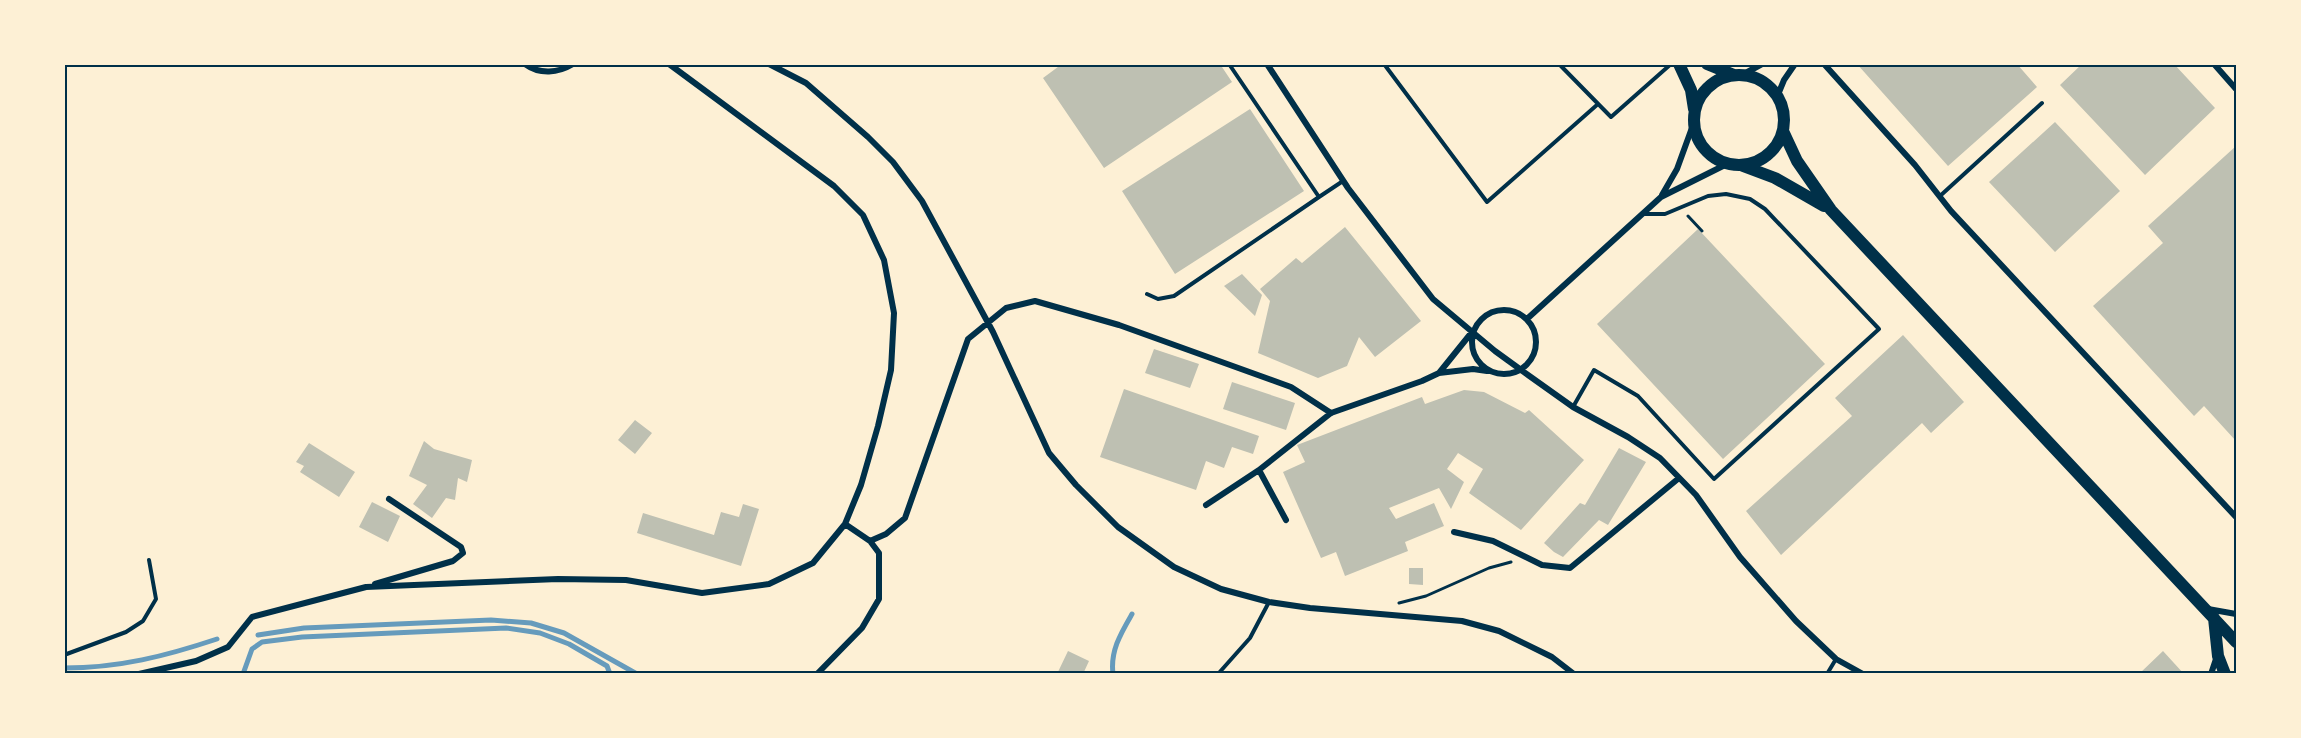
<svg xmlns="http://www.w3.org/2000/svg" width="2301" height="738" font-family="'Times New Roman',serif">
  <style>
    .lines { fill: none; stroke-linecap: round; stroke-linejoin: round }
    .stream { stroke: #669bbc; stroke-width: 5 }
    .building { fill: #bec0b2 }
    .path { stroke: #003049; stroke-width: 3 }
    .service { stroke: #003049; stroke-width: 4 }
    .minor { stroke: #003049; stroke-width: 6 }
    .primary { stroke: #003049; stroke-width: 12 }
    .neatline { fill: none; stroke: #003049; stroke-width: 2 }
  </style>
  <rect width="100%" height="100%" fill="#fdf0d5"/>
  <g class="lines">
    <path class="stream" d="M258,635L304,628L491,620L531,623L564,633L637,674
      M64,668C119,668 166,656 217,639
      M243,674L252,649L262,642L302,637L506,628L540,633L569,644L607,666L610,674
      M1113,674C1110,651 1121,633 1132,614"/>
  </g>
  <path class="building" d="M1062,64H1220L1232,82L1104,168L1043,78Z
    M1857,64H2017L2037,87L1948,166Z
    M2082,64H2174L2215,108L2145,175L2060,85Z
    M1250,109L1304,191L1175,274L1122,191Z
    M2055,122L2120,191L2055,252L1989,182Z
    M2236,146V441L2204,406L2194,416L2093,306L2163,243L2148,226Z
    M1345,227L1421,321L1375,357L1359,337L1347,366L1318,378L1258,353L1270,301L1260,289L1296,258L1302,263Z
    M1698,229L1825,364L1723,459L1597,324Z
    M1242,274L1262,295L1255,316L1224,286Z
    M1903,335L1964,402L1931,433L1922,423L1781,555L1746,511L1852,416L1835,398Z
    M1154,349L1199,364L1190,388L1145,373Z
    M1232,382L1295,403L1286,430L1223,409Z
    M1124,389L1259,436L1253,454L1232,447L1224,468L1206,461L1196,490L1100,457Z
    M1464,390L1484,392L1525,413L1529,410L1584,460L1521,530L1469,493L1483,469L1458,453L1447,469L1464,482L1451,509L1439,488L1389,508L1396,519L1434,503L1444,526L1405,542L1408,551L1345,576L1336,552L1321,558L1283,472L1305,462L1297,445L1422,397L1425,404Z
    M635,420L652,433L635,454L618,440Z
    M424,441L434,449L472,460L467,482L458,478L455,500L446,498L432,518L413,504L427,485L409,476Z
    M309,443L355,472L339,497L300,472L304,466L296,462Z
    M1619,448L1646,462L1608,525L1599,520L1563,557L1554,552L1544,543L1580,503L1585,505Z
    M372,502L400,516L388,542L359,527Z
    M743,504L759,509L741,566L637,533L643,513L714,535L721,512L739,517Z
    M1409,568H1423V585L1409,584Z
    M1068,651L1089,661L1083,674H1057Z
    M2163,651L2184,674H2139Z"/>
  <g class="lines">
    <path class="path" d="M1688,216L1702,231
      M1399,603L1426,596L1489,568L1511,562"/>
    <path class="service" d="M1229,64L1319,197L1343,181
      M1384,64L1487,202L1598,104
      M1559,64L1611,117L1671,64
      M1940,196L2042,103
      M1147,294L1158,299L1174,296L1319,197
      M1573,407L1594,370L1638,396L1714,479L1879,329L1765,209L1750,199L1726,194L1708,196L1665,214H1643
      M64,655L126,632L143,621L156,599L149,560
      M1218,674L1250,638L1269,602
      M1827,674L1836,659"/>
    <path class="minor" d="M525,64C540,75 558,73 573,64
      M769,64L806,83L868,137L893,162L922,201L993,332L1049,453L1076,485L1118,527L1174,567L1221,589L1269,602L1310,608L1462,621L1499,631L1552,657L1574,674
      M1267,64L1348,188L1433,299L1495,351L1528,375L1573,407L1628,437L1660,458L1696,495L1740,557L1796,621L1836,659L1863,674
      M1824,64L1915,165L1951,211L2236,517
      M2214,64L2236,89
      M1742,75L1762,64
      M1777,97L1784,80L1795,64
      M1662,195L1677,169L1693,125
      M1472 342a32 32 0 1 1 64 0a32 32 0 1 1-64 0Z
      M1528,318L1661,197L1727,164
      M1472,332L1439,373L1473,369L1487,371
      M1206,505L1259,470
      M1286,520L1259,470L1331,413L1422,381L1439,373
      M1454,532L1493,541L1542,565L1570,568L1679,478
      M870,541L886,534L905,518L968,339L1006,308L1035,301L1119,325L1291,387L1331,413
      M375,584L453,561L463,553L461,547L389,499
      M2208,609L2236,614
      M139,674L196,661L228,647L252,617L366,587L558,579L626,580L702,593L769,584L813,563L845,524L861,485L878,426L891,370L894,313L884,260L863,215L834,186L669,64
      M817,674L862,628L879,599V553L870,541L845,524
      M2211,674L2217,656"/>
    <path class="primary" d="M1679,64L1691,90L1694,109
      M1707,64L1734,75
      M1694 120a45 45 0 1 1 90 0a45 45 0 1 1-90 0Z
      M1783,131L1797,161L1831,210L2236,642
      M1743,166L1775,178L1824,206
      M2214,618L2218,656L2225,674"/>
  </g>
  <rect width="2301" height="738" fill="none" stroke="#fdf0d5" stroke-width="132"/>
  <rect x="66" y="66" width="2169" height="606" class="neatline"/>
</svg>
